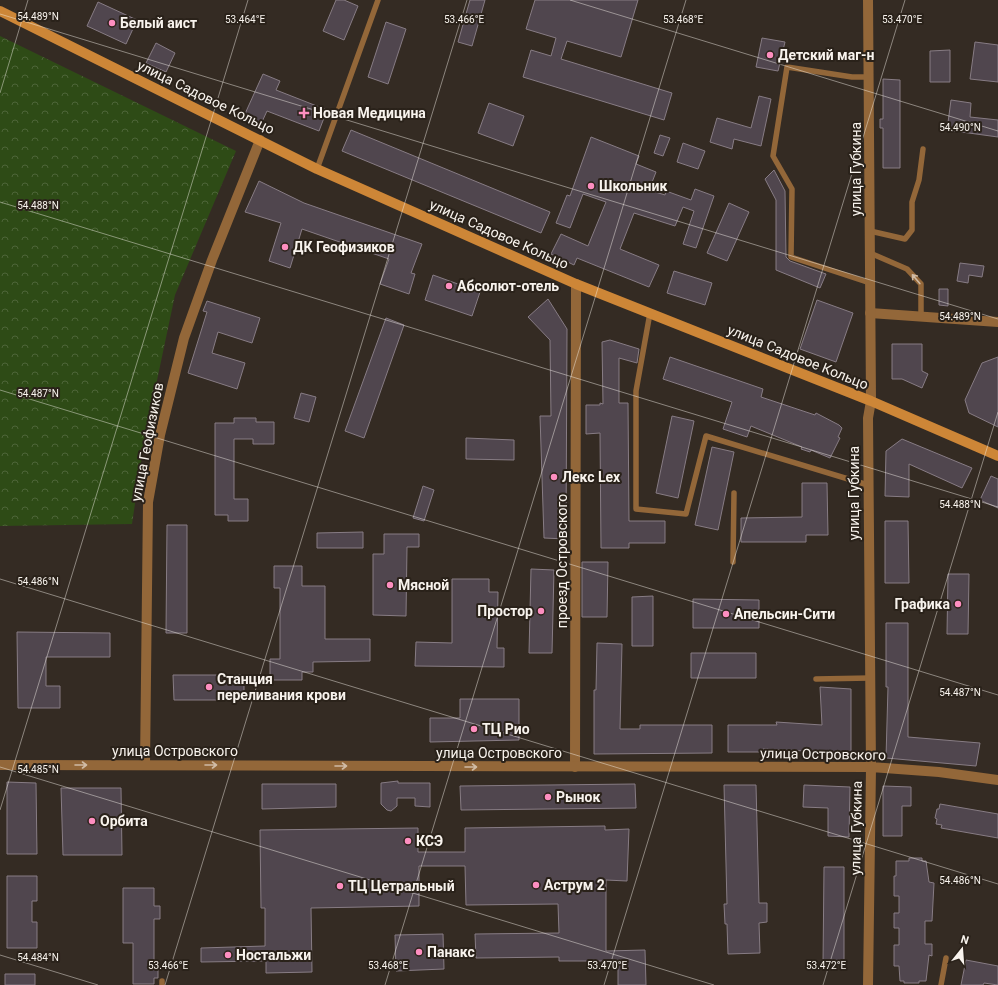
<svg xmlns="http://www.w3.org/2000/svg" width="998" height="985" font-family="Roboto,sans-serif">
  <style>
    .park { fill: url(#park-crowns) }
    .building { fill: #50464e; stroke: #877c84 }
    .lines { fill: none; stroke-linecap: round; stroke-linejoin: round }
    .service { stroke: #936739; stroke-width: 5.5 }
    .minor { stroke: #936739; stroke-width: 10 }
    .tertiary { stroke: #936739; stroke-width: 10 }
    .secondary { stroke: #cd8637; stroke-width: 10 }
    .oneway { stroke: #d0bba5 }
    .ticks { fill: none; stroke: #f8f3ed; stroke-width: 1; stroke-opacity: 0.45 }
    .poi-dot { fill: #fd8ec0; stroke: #2a221a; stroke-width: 1.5 }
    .labels { text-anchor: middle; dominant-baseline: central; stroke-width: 4; stroke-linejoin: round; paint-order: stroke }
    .poi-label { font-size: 14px; font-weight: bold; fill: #f8f3ed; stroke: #2a221a; text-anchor: start }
    .street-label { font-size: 14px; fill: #f8f3ed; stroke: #2a221a }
    .ticks-label { font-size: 10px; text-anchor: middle; fill: #f8f3ed; stroke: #2a221a; stroke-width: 4; stroke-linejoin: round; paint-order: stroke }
  </style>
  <defs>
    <pattern id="park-crowns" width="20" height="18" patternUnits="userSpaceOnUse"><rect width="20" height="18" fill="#2e4b16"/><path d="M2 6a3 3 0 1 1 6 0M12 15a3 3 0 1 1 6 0" fill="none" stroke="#4d6538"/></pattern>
  </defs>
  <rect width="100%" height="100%" fill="#342b23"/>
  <path class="park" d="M0,36L236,151L175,295L144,442L132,524L0,526Z"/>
  <path class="building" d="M336,0H344L358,6L344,40L323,31Z
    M470,0H485L472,46L458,42Z
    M535,0H638L621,57L567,41L561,59L672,93L664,120L523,77L531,50L551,56L556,38L526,29Z
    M98,2L137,20L126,44L87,26Z
    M386,22L406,29L388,84L368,77Z
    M762,38L785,42L778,71L756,67Z
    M975,42L998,45V82L970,79Z
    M156,43L175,53L166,72L146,63Z
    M950,50V82H930V51Z
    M263,74L280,81L276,90L327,110L319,131L267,111L261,124L244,116Z
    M883,79L900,80V168H883V128H880V119H883Z
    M759,96L771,99L761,146L734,139L732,149L710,142L717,118L751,128Z
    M951,100L971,103L970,117L998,120V137L947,130Z
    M489,103L524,116L513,146L478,133Z
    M351,130L550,212L541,233L342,151Z
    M660,135L670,138L663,156L654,153Z
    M591,137L639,156L636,164L656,172L649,190L665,195L666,191L691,200L695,189L714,196L696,248L683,244L694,211L683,207L675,226L634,213L620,249L659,265L649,287L577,258L574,265L551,254L561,234L588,246L606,202L583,194L570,228L556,223L567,195L570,196Z
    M683,143L705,151L698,169L677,162Z
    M774,170L785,191L786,257L790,261L826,274L820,288L776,270V200L765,179Z
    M259,181L304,203L422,244L411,273L415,274L409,294L380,284L389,259L302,229L290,268L269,261L281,223L245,212Z
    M729,203L749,212L727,261L707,253Z
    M960,263L984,266L982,277L969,275L968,283L957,281Z
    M674,271L712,283L705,305L667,293Z
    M433,275L480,292L472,316L425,300Z
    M939,289H948V306L939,305Z
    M548,299L567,329L566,539L544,538L540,416H551L550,340L528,317Z
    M817,300L853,313L836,362L800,349Z
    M207,301L260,318L252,343L218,332L212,353L245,363L237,389L188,373L207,312L203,311Z
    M386,318L404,325L364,438L345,431Z
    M610,340L639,349L637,363L619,358V403H628L629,521H665V543H629V548H601L600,433L586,434V405H600V403L603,404L602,342Z
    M892,344H922V371L928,374L922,388L902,379H892Z
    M670,357L763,389L761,397L815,415L816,413L839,425L842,428L838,437L840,438L830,458L811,450L810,452L801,449L802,447L751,426L747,437L723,429L732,402L663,379Z
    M998,357V427L969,413L965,400L982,363Z
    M301,393L316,397L309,422L294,418Z
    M672,416L694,421L678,498L656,493Z
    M234,418H256V422H274V444H253V439H234V499H248V521H228V515H215V423H234Z
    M466,438L514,440V460L466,459Z
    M902,439L972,468L962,488L909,464V497L885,496L886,451Z
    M712,447L734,452L718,530L695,525Z
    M991,476L998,479V508L980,500Z
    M802,483H827L828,535H806V542H741V518L802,517Z
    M423,486L434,490L424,521L413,518Z
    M885,521H908L909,583H885Z
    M167,525H187V633H166Z
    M363,532V548H317V533Z
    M384,534H419V547H407L406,616L373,615V554H384Z
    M582,562H608L607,617H582Z
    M274,566H302V586H325V639H370V661L313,662V672H302V680H270V659H280V588H274Z
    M531,569L554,570L552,653H529Z
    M948,574H969L968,634H947Z
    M452,579H489V592H498L497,648H504V667L415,666L416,642L452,643Z
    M653,596V646H632V597Z
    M693,599L759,600V628H693Z
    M886,623H908V737L980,743L976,766L886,758L888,687H886Z
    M17,632L110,633V657H46V686H60V708H18Z
    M597,643L622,644L620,729H640V725H712V753L594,754V690H596Z
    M691,653H756V678H691Z
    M173,675H244V700H174Z
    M820,687L851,689V753L763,749V752H728V725H777L776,722L822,725Z
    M460,699H519V740L430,742V718H460Z
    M398,781V783H430V807L415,806V798H397V806L391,811L387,810L381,804V783Z
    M7,782L36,783L37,854H7Z
    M262,784H336V807L262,809Z
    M635,784L636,808L461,810L460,786Z
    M724,785H756L759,903H767V922L759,923L760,953L728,954L727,924H725L724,904H727Z
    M804,785L850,787L849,837L828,836V808L803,807Z
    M883,786L911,787V806H902V836H883Z
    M61,788H121L122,855H63Z
    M940,804L998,814V838L941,828L942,825L936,824L937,819L935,818L937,809H939Z
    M605,826V830L629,829L627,881L606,880V951L645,950L646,985H618V961H559V957L476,958L475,934L559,933L558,904L466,905L465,866H419V906L311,908L312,972L266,973V961L201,962V948L265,946V908H261L260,830L418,828V852H465V828Z
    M909,858H922V861H926L929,882L934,883L932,921H925V944H932V956L929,955L926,981H919V983H904V981H900L899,966H894V945H899V928H894V913H899V896H894V876H896V861H909Z
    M824,867H844V965L823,964Z
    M7,876H37V901H32V922H37V948H7Z
    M123,888H154V906H160V919H154V963H158V978H154V984H133V943H123Z
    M443,934L444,969L396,971L395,935Z
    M966,960L998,966V985L984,983L983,985H961Z
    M5,974H35V985H5Z"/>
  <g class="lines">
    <path class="service" d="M869,77H852L787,67L773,156L792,189L791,257L870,283
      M317,169L378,0
      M870,231L905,239L912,230V202L919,180L923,149
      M870,253L907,269L921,284V317
      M650,313L636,391V509L686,514L706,436L868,485
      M733,562L734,493
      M816,679L870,678
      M162,985V981
      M941,985L946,958"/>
    <path class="minor" d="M870,313L998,322
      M145,765L148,502L160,435L184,338L212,260L260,140
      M575,767L576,284"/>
    <path class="tertiary" d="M0,765L871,767L939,772L998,780
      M868,985L871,767L868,418L871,401L868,0"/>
    <path class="secondary" d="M0,11L317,169L576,284L871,401L998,456"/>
  </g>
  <defs><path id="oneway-shaft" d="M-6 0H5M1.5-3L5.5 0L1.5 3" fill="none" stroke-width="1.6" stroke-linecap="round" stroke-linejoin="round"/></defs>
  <g class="oneway">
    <use href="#oneway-shaft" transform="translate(916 279) rotate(-130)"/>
    <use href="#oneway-shaft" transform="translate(81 765)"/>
    <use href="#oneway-shaft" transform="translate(211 765)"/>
    <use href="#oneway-shaft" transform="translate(341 766)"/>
    <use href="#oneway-shaft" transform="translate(471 767)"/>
  </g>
  <path class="ticks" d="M570,0L998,131M0,14L998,319M0,93L28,0M0,202L998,507M0,390L998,695M0,579L998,884M0,767L714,985M0,810L248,0M0,955L98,985M165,985L467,0M385,985L686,0M604,985L905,0M823,985L998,412"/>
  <g class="poi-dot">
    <circle cx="112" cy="23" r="4"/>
    <circle cx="770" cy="55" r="4"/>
    <path d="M302 107h4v4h4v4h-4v4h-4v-4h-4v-4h4z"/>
    <circle cx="591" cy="186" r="4"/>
    <circle cx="285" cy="247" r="4"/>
    <circle cx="449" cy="286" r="4"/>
    <circle cx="554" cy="477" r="4"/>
    <circle cx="390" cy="585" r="4"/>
    <circle cx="958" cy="604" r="4"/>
    <circle cx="541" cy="611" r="4"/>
    <circle cx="726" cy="614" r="4"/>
    <circle cx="209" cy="687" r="4"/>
    <circle cx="474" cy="729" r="4"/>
    <circle cx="548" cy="797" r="4"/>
    <circle cx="92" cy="821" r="4"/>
    <circle cx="408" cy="841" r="4"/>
    <circle cx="536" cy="885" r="4"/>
    <circle cx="340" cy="886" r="4"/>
    <circle cx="419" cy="952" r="4"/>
    <circle cx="228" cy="955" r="4"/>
  </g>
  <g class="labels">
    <g class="poi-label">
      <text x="120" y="23">Белый аист</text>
      <text x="778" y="55">Детский маг-н</text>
      <text x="313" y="113">Новая Медицина</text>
      <text x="599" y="186">Школьник</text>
      <text x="293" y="247">ДК Геофизиков</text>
      <text x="457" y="286">Абсолют-отель</text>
      <text x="562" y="477">Лекс Lex</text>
      <text x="398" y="585">Мясной</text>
      <text x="950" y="604" text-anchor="end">Графика</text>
      <text x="533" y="611" text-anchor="end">Простор</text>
      <text x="734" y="614">Апельсин-Сити</text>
      <text x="217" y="679">Станция<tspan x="217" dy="16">переливания крови</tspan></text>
      <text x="482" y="729">ТЦ Рио</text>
      <text x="556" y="797">Рынок</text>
      <text x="100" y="821">Орбита</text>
      <text x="416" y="841">КСЭ</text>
      <text x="544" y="885">Аструм 2</text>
      <text x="348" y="886">ТЦ Цетральный</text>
      <text x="427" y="952">Панакс</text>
      <text x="236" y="955">Ностальжи</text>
    </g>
    <g class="street-label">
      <text transform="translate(206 97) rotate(26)">улица Садовое Кольцо</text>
      <text transform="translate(856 169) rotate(-90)">улица Губкина</text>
      <text transform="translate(499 234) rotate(24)">улица Садовое Кольцо</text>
      <text transform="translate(798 357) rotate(22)">улица Садовое Кольцо</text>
      <text transform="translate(147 442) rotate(-79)">улица Геофизиков</text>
      <text transform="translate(854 493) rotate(-90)">улица Губкина</text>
      <text transform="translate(562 561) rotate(-90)">проезд Островского</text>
      <text x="175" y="751">улица Островского</text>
      <text x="499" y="753">улица Островского</text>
      <text transform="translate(823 754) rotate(1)">улица Островского</text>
      <text transform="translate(856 828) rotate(-89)">улица Губкина</text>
    </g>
  </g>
  <g class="ticks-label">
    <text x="38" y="20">54.489°N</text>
    <text x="245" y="23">53.464°E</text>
    <text x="464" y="23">53.466°E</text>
    <text x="683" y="23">53.468°E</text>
    <text x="902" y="23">53.470°E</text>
    <text x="960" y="131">54.490°N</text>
    <text x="38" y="209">54.488°N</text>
    <text x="960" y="320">54.489°N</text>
    <text x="38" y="397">54.487°N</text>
    <text x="960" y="508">54.488°N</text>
    <text x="38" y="585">54.486°N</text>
    <text x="960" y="696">54.487°N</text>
    <text x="38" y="773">54.485°N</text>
    <text x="960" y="884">54.486°N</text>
    <text x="38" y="961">54.484°N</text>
    <text x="168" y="969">53.466°E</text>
    <text x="388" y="969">53.468°E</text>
    <text x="607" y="969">53.470°E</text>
    <text x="826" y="969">53.472°E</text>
  </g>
  <g transform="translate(962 949) rotate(17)" stroke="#2a221a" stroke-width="3" paint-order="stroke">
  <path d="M0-3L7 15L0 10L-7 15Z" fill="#f8f3ed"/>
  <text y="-6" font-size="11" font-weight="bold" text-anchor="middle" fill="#f8f3ed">N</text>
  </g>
</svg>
